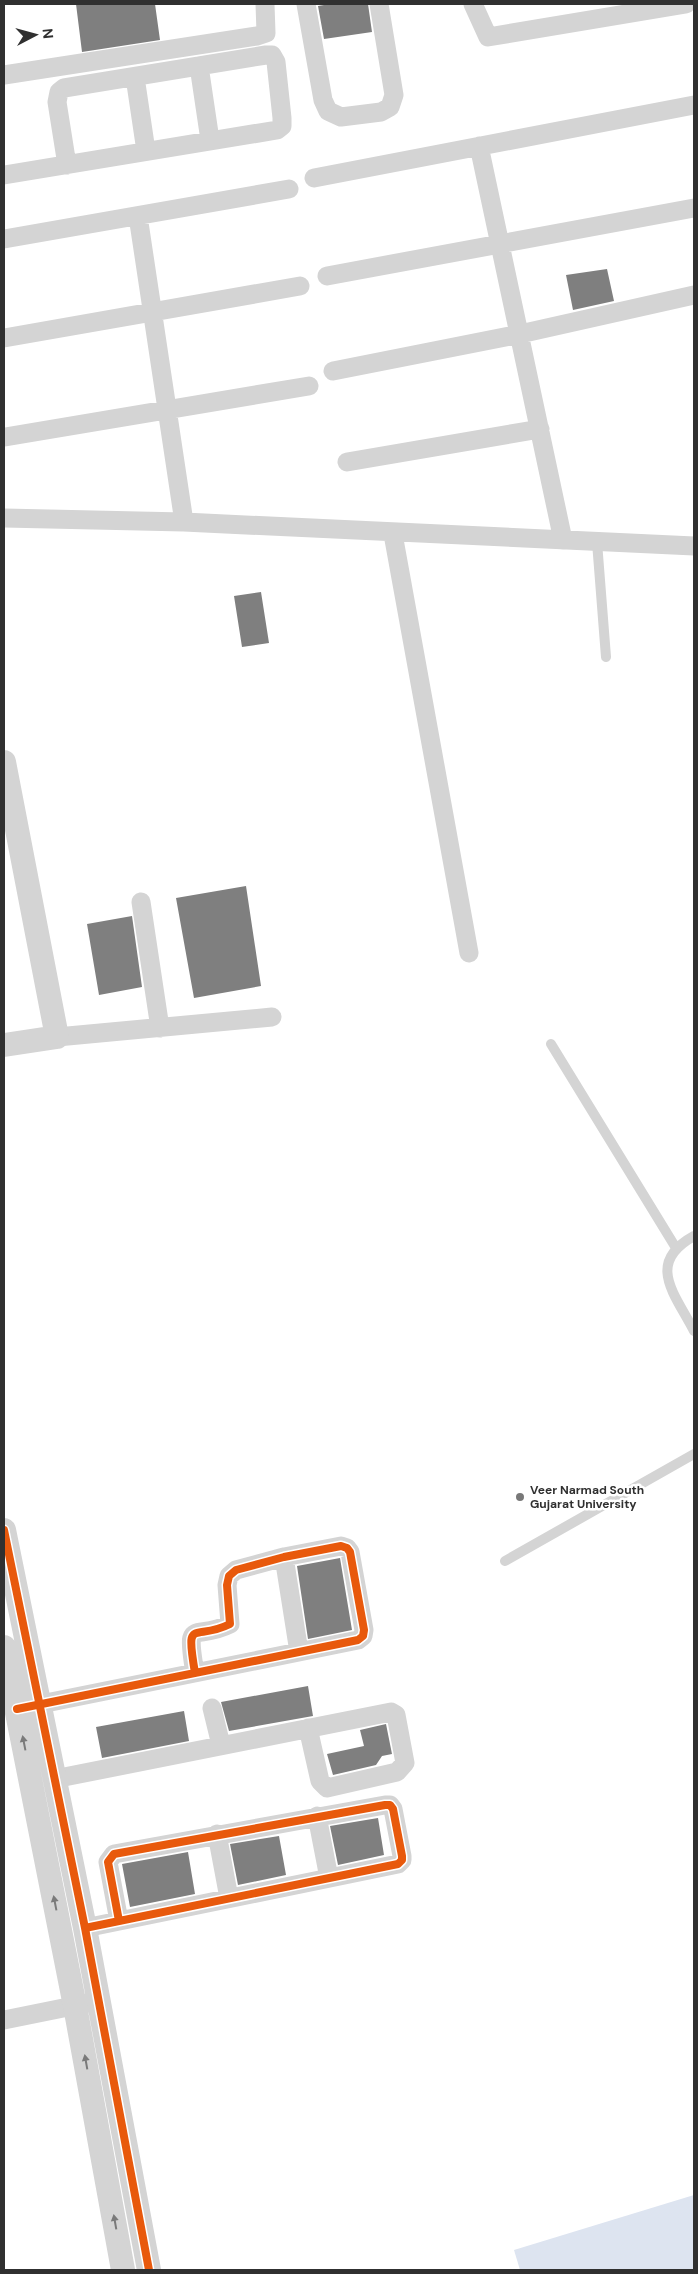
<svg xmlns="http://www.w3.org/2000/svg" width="698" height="2274" font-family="'DM Sans',sans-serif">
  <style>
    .water { fill: #dde4f0 }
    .building { fill: #7f7f7f }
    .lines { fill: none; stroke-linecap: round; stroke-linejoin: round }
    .service { stroke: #d4d4d4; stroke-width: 10 }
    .minor { stroke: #d4d4d4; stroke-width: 19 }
    .tertiary { stroke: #d4d4d4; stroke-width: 24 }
    .cycleway-casing { stroke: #fff; stroke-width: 11 }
    .cycleway { stroke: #e8590c; stroke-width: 8 }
    .oneway { fill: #7a7a7a }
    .poi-dot { fill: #787878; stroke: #fff; stroke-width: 2 }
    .labels { text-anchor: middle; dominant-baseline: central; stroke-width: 5; stroke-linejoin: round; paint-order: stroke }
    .poi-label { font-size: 12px; font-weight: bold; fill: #303030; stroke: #fff; text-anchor: start }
  </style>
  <rect width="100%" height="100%" fill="#fff"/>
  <path class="water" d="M694,2195V2270H520L514,2250Z"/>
  <path class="building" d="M76,4H155L160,40L82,52Z
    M330,4H368L372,32L324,39L318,6Z
    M607,269L614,301L573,310L566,275Z
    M261,592L269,643L242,647L234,596Z
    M246,886L261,986L194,998L176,898Z
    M132,916L142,987L99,995L87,924Z
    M340,1558L352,1630L308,1639L297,1566Z
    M308,1686L313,1716L229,1731L221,1702Z
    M184,1711L189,1741L102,1758L96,1727Z
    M386,1724L392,1754L382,1756L376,1765L333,1775L327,1754L364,1746L360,1730Z
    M378,1818L384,1855L338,1865L330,1826Z
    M279,1836L286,1875L238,1885L230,1844Z
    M188,1852L195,1894L130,1907L122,1864Z"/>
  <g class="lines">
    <path class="service" d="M597,542L606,657
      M551,1044L676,1248
      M694,1236C645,1263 675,1294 694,1331
      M505,1561L694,1454"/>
    <path class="minor" d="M306,4L323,100L328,111L341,117L381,112L390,107L394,95L379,4
      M473,4L488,37L686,4
      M199,66L210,140
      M4,75L257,36L266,33L265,4
      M135,77L146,151
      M479,146L563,540
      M4,175L277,130L282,126V118L276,62L272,55H266L64,88L59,92L57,102L67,165
      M314,178L694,105
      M138,216L184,522
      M4,239L289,189
      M327,276L694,208
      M4,338L300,286
      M333,371L520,334L694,295
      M5,437L309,386
      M347,462L540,429
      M4,518L184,522L694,546
      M393,534L469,953
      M141,902L160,1028
      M57,1037L272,1017
      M284,1557L299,1652
      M26,1707L358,1640L363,1636L364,1630L350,1552L347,1548L341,1546L284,1557L236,1570L229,1576L227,1585L230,1624C194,1642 185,1615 195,1673
      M212,1708L221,1745
      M54,1779L391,1712L396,1715L405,1763L397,1772L327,1788L320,1781L308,1728
      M317,1816L329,1878
      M217,1834L229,1898
      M85,1928L398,1864L402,1860V1856L393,1809L390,1805H385L114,1854L108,1862L119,1921
      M4,2020L88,2003"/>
    <path class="tertiary" d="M4,762L57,1037L4,1045
      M4,1530L85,1928L149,2270
      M4,1647L75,2006L123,2270"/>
    <g class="cycleway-casing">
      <path id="cycleway" d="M4,1530L85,1928L149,2270
        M17,1709L358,1640L363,1636L364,1630L350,1552L347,1548L341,1546L284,1557L236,1570L229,1576L227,1585L230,1624C194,1642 185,1615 195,1673
        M85,1928L398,1864L402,1860V1856L393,1809L390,1805H385L114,1854L108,1862L119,1921"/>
    </g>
    <use href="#cycleway" class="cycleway"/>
  </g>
  <defs><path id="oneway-solid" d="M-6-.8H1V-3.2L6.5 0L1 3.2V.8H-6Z" transform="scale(1.25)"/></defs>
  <g class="oneway">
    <use href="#oneway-solid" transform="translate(24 1743) rotate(-101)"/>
    <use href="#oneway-solid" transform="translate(55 1903) rotate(-101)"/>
    <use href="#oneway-solid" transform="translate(86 2062) rotate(-100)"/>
    <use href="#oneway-solid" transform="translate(115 2222) rotate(-100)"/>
  </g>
  <circle class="poi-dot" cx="520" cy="1497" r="5"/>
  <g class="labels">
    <g class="poi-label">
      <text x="530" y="1490">Veer Narmad South<tspan x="530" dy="14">Gujarat University</tspan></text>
    </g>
  </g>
  <rect width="698" height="2274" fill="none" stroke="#303030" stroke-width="10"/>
  <g transform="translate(35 35) rotate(84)" stroke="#ffffff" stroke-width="4" paint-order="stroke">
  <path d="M0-4L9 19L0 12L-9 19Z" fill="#303030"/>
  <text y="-8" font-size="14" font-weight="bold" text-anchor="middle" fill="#303030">N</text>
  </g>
</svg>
